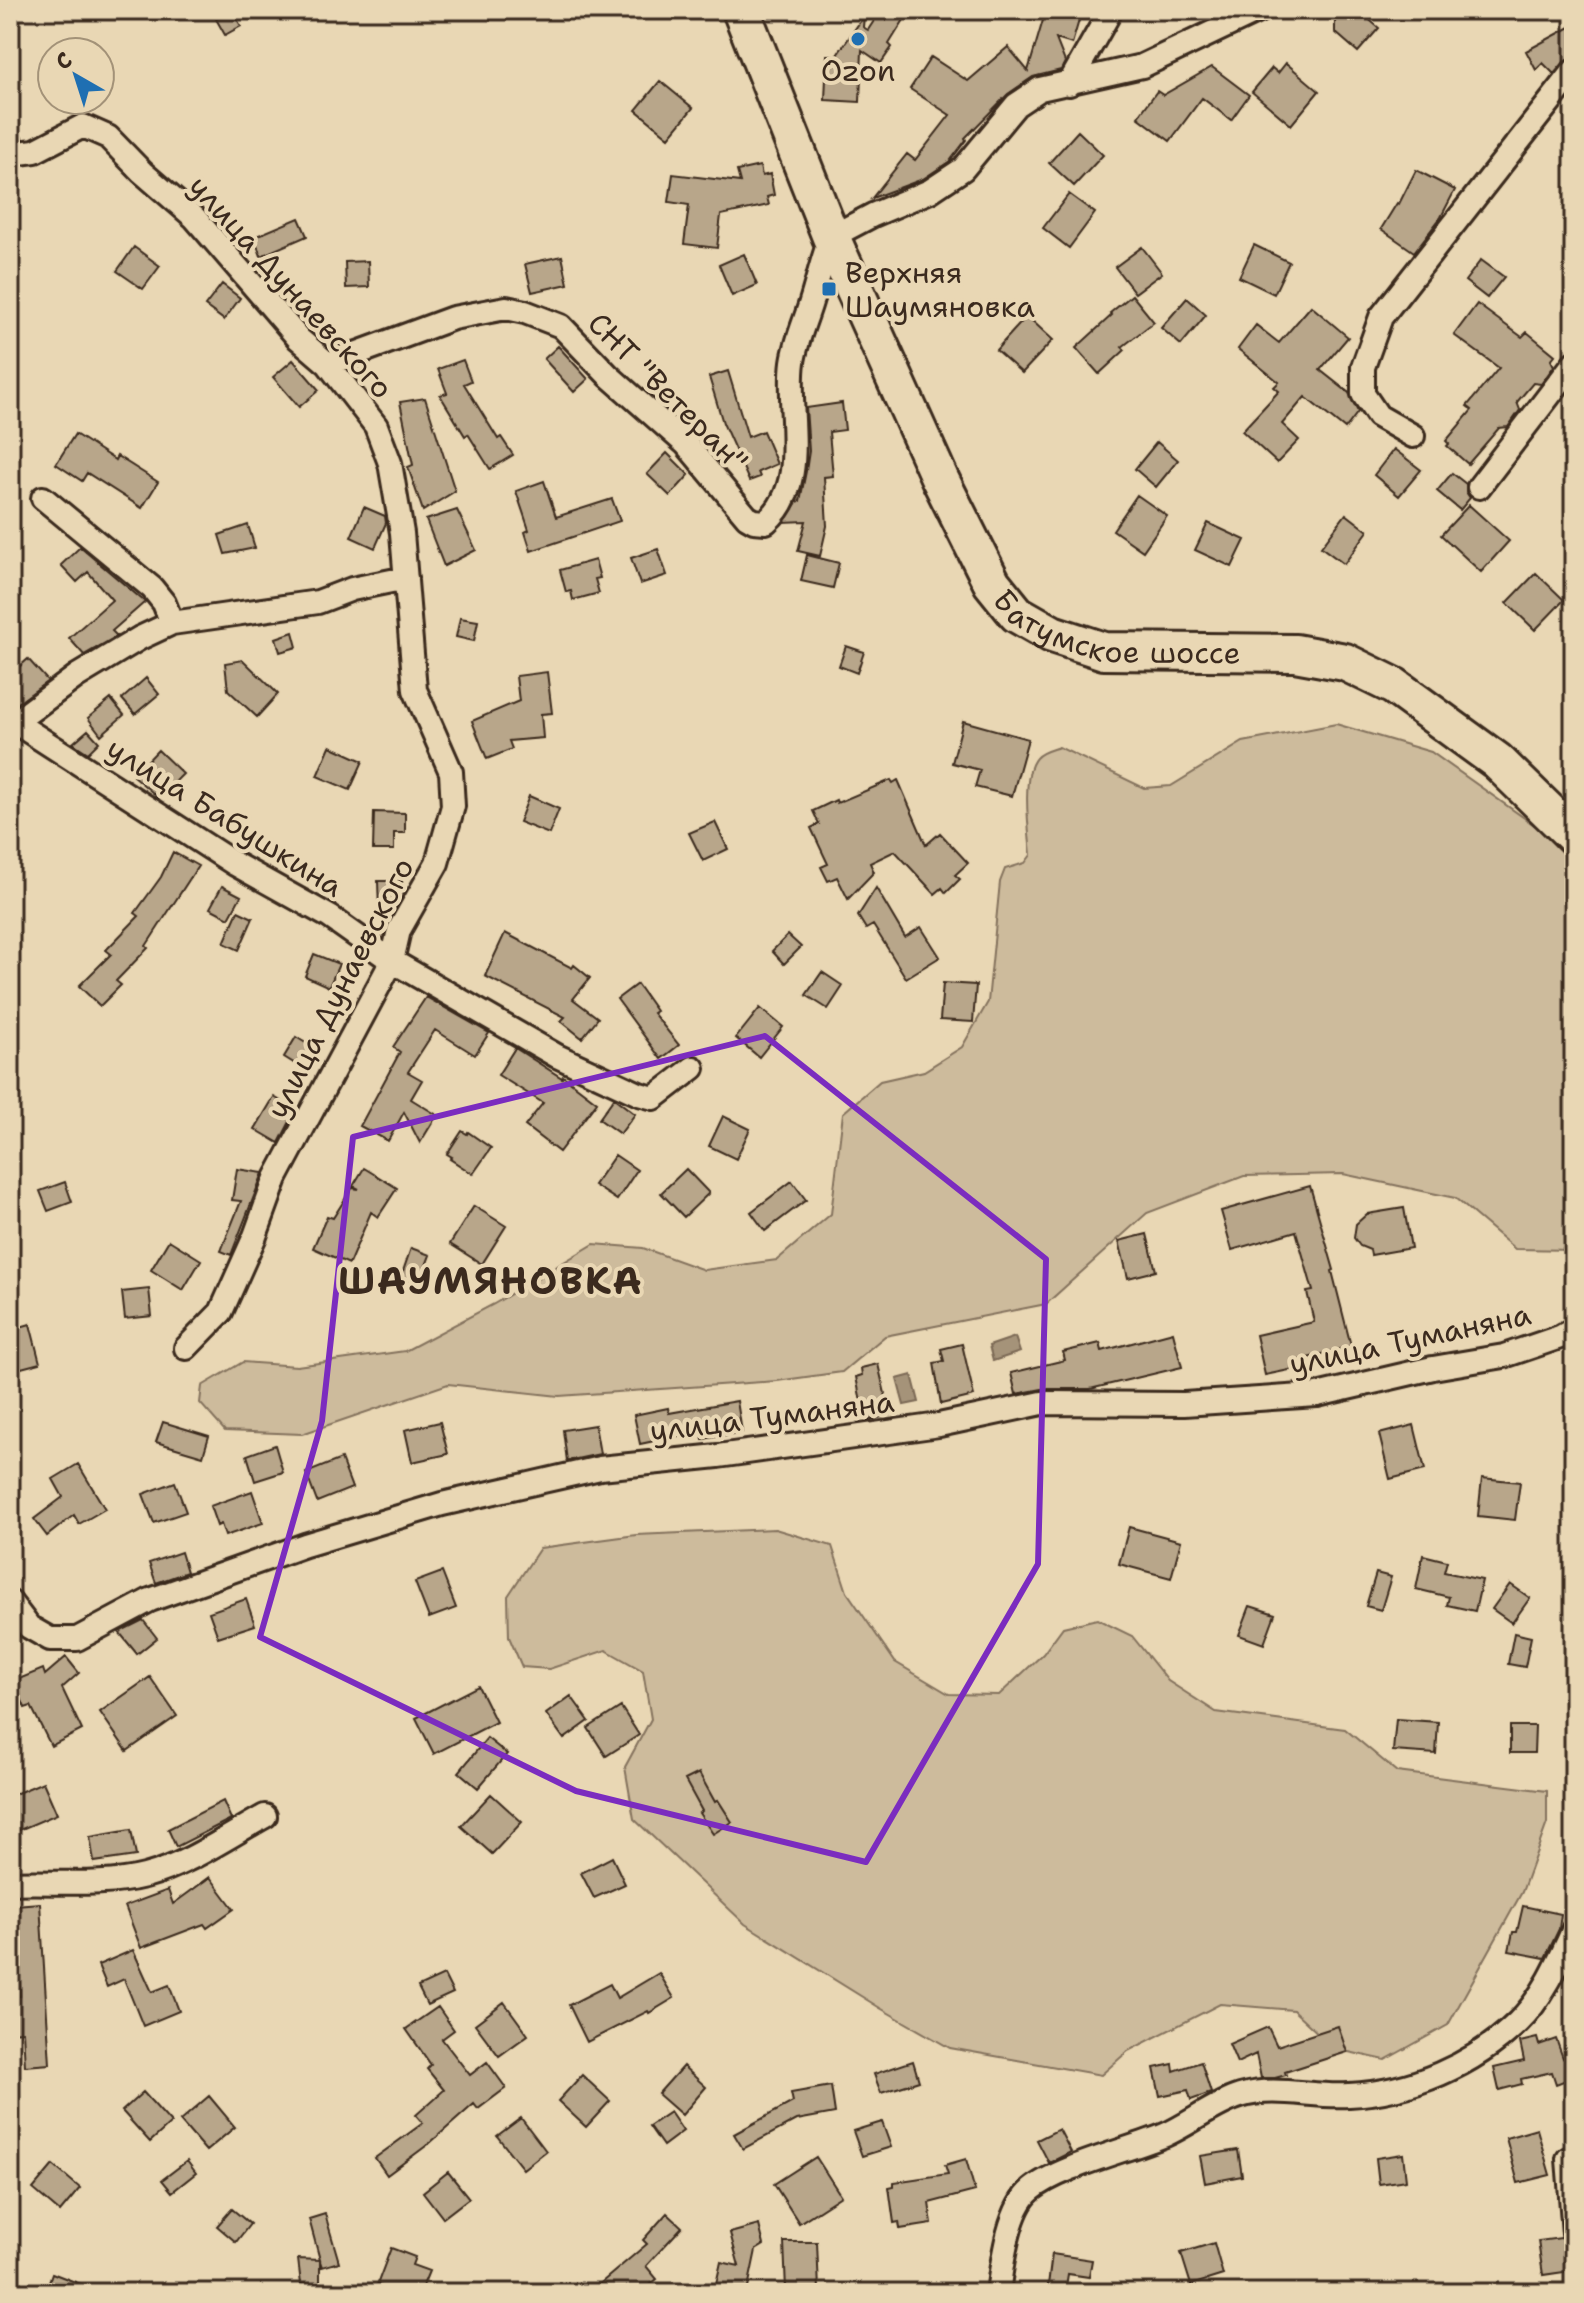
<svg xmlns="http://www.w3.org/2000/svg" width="1584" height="2303" font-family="'Shantell Sans',sans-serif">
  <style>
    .green { fill: #cdbb9c; stroke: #84725d; stroke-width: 2 }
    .water { fill: #a59379; stroke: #7b6955; stroke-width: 2 }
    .building { fill: #b8a68a; stroke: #3b2a1e; stroke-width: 2 }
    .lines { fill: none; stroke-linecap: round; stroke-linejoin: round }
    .minor-casing { stroke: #3b2a1e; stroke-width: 28 }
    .trunk-casing { stroke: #3b2a1e; stroke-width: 42 }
    .minor { stroke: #e9d7b4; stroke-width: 22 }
    .trunk { stroke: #e9d7b4; stroke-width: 36 }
    .marked { fill: none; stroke: #7b2cbf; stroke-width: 6; stroke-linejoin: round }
    .poi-dot { fill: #1f6fb2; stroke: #e9d7b4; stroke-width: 3 }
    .labels { text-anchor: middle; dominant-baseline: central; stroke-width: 8; stroke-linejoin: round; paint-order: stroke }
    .poi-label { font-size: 30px; fill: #3b2a1e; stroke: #e9d7b4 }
    .street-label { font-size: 30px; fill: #3b2a1e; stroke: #e9d7b4 }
    .district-label { font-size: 38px; font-weight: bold; letter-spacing: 2px; fill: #3b2a1e; stroke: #e9d7b4 }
  </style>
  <rect width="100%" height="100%" fill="#e9d7b4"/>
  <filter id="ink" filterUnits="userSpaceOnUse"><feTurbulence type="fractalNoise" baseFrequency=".0125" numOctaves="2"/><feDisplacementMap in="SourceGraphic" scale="16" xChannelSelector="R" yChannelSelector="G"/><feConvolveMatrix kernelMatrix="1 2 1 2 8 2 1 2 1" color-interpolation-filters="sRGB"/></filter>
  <g filter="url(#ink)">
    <path class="green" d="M1336,724L1431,752L1537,827L1574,865V1250L1515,1249L1455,1198L1343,1174L1244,1176L1147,1213L1046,1304L885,1336L842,1372L777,1381L559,1396L448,1384L302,1434L225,1431L200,1403L202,1386L243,1362L297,1366L405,1351L494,1304L594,1244L643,1248L704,1270L777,1260L831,1214L843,1113L880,1081L924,1071L962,1047L988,1002L1000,882L1005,869L1025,863L1031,855C1029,832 1021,775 1036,758C1042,751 1051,750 1059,747L1144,788L1171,786L1243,742Z
      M775,1529L832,1546L847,1592L895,1662L949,1694L999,1695L1043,1654L1063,1627L1097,1619L1132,1636L1168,1681L1216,1712L1345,1729L1397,1772L1547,1791V1823L1522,1892L1448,2025L1385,2060L1335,2049L1293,2010L1220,2004L1128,2051L1101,2075L950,2048L880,2008L745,1924L634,1819L625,1767L651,1719L643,1671L606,1650L549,1669L522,1667L509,1637L508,1596L540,1548L636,1535Z"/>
    <path class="water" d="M1015,1337L1020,1352L993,1361L989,1346Z
      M912,1375L919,1402L904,1405L897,1379Z"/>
    <path class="building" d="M232,10L241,26L225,35L216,19Z
      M881,10H910L889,44L892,47L881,63L862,50L860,102L825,100L827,55H837L864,16L863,27L868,30Z
      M1046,10H1082L1072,44L1056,39L1065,62L1061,70L1033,77L1008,94L965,138L966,140L950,161L923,179L872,198L907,154L915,160L950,115L910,89L931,57L968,81L1008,47L1028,71Z
      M1341,10H1358L1379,28L1358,52L1335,32V16Z
      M1574,25V57L1564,62L1554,74L1543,63L1536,70L1526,51Z
      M1286,63L1319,91L1291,125L1252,92L1272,68L1278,73Z
      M1212,67L1249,95L1231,120L1202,98L1170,141L1138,117L1157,91L1163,95Z
      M660,81L693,108L669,137L636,110Z
      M1078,131L1103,155L1074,186L1049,163Z
      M760,166L762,176L770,174L774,195L767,197L769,205L721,215L717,248L684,244L689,205L669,202L673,174L740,182L737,171Z
      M1416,170L1455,190L1441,217L1414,252L1381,229L1397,203L1399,204Z
      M1069,194L1095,213L1069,248L1043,228Z
      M299,218L307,236L261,256L254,237Z
      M1254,245L1289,262L1274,294L1239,277Z
      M134,247L160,266L143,289L117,271Z
      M1142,247L1162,273L1135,293L1115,267Z
      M744,254L757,285L732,296L719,265Z
      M562,256L568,284L532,292L525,264Z
      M1481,260L1504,277L1487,298L1465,281Z
      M368,261L369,287L346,288L345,262Z
      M222,284L240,298L224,320L205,306Z
      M1132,295L1154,322L1122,347L1125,350L1099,374L1076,348L1112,315L1110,313Z
      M1187,298L1206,315L1181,345L1161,328Z
      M1477,304L1522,337L1527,332L1555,355L1551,360L1554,366L1541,384L1533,383L1517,402L1520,410L1508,427L1499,428L1468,464L1447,446L1449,444L1446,441L1472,410L1467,406L1499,368L1454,335Z
      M1311,306L1348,337L1320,370L1349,393L1358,412L1345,429L1305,397L1282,424L1299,440L1277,463L1242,431L1279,391L1274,387L1279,382L1238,349L1256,325L1279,343Z
      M1027,316L1053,340L1022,373L996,350Z
      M558,346L588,379L574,392L544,359Z
      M293,360L319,390L299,407L273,377Z
      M463,360L471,381L464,384L498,439L501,437L513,455L490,469L468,434L465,436L440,395L447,393L438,369Z
      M728,371L748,437L763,431L777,464L758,472L760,477L749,481L723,423L709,377Z
      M425,398L455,491L423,511L408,467L413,465L400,402Z
      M842,403L845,430L829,432L833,476L824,477L827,526L820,556L798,551L806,521L784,522L797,502L800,501L806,471L809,451L806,408Z
      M75,434L115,460L117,456L158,482L142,508L87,473L82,481L56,464Z
      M1157,442L1178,460L1156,487L1135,469Z
      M1394,449L1421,470L1399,496L1374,475Z
      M667,453L689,475L670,496L647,474Z
      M1452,473L1466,484V492L1470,498L1460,510L1437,491Z
      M544,481L556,517L612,499L620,521L531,551L525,532L529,530L516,491Z
      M1137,495L1167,516L1143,551L1113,530Z
      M1469,505L1509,541L1481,572L1441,535Z
      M364,507L385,516L386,523L375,548L351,537Z
      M457,510L476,550L444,566L426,520Z
      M1346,514L1368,531L1344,564L1321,547Z
      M1208,523L1245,540L1232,567L1195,550Z
      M248,525L255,548L225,554L219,535Z
      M80,547L145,602L112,631L117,636L84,655L69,638L112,600L88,572L77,582L61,565Z
      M658,549L667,575L640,584L631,558Z
      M807,555L839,563L833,588L801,581Z
      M595,560L600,578L595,579L599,593L573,600L571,591L566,592L560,570Z
      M1536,573L1564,600L1535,630L1507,603Z
      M460,618L478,621L474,641L456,637Z
      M293,632L297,647L280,652L276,638Z
      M846,646L864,652L857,673L839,666Z
      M28,659L48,681L10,709V675Z
      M243,660L278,694L257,717L228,690L225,663Z
      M547,672L552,713L541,714L543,738L509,741L512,749L487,759L472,721L519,701L516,676Z
      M146,678L159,694L135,714L122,699Z
      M111,699L124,715L101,735L88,718Z
      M963,721L1028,739L1012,796L975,787L980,770L952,763Z
      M88,730L99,742L88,753L73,743Z
      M330,746L363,761L350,790L317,776Z
      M158,750L183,774L159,798L133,776Z
      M891,780L893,783L898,780L926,845L940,833L968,863L955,875L960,879L946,893L942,888L935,894L895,851L870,863L874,872L848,899L837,877L828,881L821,867L828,864L811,828L819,824L813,811L836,800L837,803Z
      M529,796L559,809L549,834L519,822Z
      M374,812L405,813V833H394V850H373Z
      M715,822L728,849L703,861L689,833Z
      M173,852L198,866L146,946L148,948L116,981L121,985L100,1006L79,986L111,954L106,950L139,916L135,913L161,877Z
      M378,881H402L403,895L393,912H379Z
      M222,886L241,896L229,918L210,908Z
      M876,888L905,937L921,927L940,957L906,978L873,925L866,929L858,916Z
      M238,911L253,918L239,950L224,943Z
      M505,933L572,968L574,965L590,978L573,999L598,1018L582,1038L561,1021L565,1017L485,976Z
      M788,935L801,947L784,964L772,951Z
      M314,954L339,964L329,987L305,976Z
      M822,972L843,986L828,1009L806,995Z
      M943,983L976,985L973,1022L940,1020Z
      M637,984L656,1011L653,1013L679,1045L661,1059L617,999Z
      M426,997L489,1033L475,1055L435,1030L408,1072L422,1080L411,1099L437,1115L420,1143L404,1112L388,1141L360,1126L400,1052L393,1047Z
      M760,1008L783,1027L759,1057L736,1038Z
      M296,1037L317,1050L305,1070L284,1057Z
      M515,1048L562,1078L563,1076L597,1102L559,1152L525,1126L543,1103L498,1075Z
      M274,1097L296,1110L279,1143L255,1129Z
      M614,1098L635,1114L620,1134L599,1119Z
      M723,1116L750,1129L736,1159L709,1146Z
      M462,1131L467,1134L468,1132L491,1148L473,1174L450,1159L452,1157L447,1154Z
      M615,1155L637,1170L617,1200L594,1185Z
      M364,1168L397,1188L378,1217L371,1212L349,1264L313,1248L327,1216L333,1218L352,1188L359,1189L353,1186Z
      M237,1169L263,1173L231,1255L221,1251L241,1201L232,1200Z
      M686,1169L709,1193L684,1217L661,1193Z
      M792,1181L806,1200L765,1231L751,1212Z
      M65,1182L72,1202L48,1211L40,1191Z
      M1310,1186L1334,1270L1332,1271L1351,1346L1297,1361L1299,1368L1265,1375L1256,1335L1314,1322L1307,1292L1313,1291L1296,1231L1232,1250L1221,1211Z
      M474,1206L506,1226L482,1264L450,1244Z
      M1404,1208L1411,1248L1371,1255L1370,1250L1360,1246L1354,1238L1356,1224L1367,1214Z
      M1147,1234L1156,1271L1128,1278L1119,1241Z
      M169,1240L201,1260L183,1290L151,1270Z
      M411,1248L430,1255L419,1284L401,1277Z
      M149,1289L152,1316L125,1319L122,1292Z
      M30,1324L40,1363L10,1371V1330Z
      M1173,1332L1182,1367L1090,1389H1042L1016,1394L1011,1373L1065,1360L1063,1352L1100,1343L1102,1351Z
      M962,1344L974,1396L941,1404L934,1363L944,1361L941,1349Z
      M878,1364L890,1415L865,1421L856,1377L862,1375L861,1368Z
      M737,1401L742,1432L703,1439L702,1431L640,1444L634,1415L668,1408L669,1413Z
      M163,1422L209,1436L203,1456L156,1442Z
      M440,1422L448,1454L412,1462L405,1430Z
      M595,1425L600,1454L567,1461L563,1430Z
      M1414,1425L1425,1470L1390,1479L1379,1434Z
      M275,1445L283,1472L255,1481L247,1455Z
      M341,1459L352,1488L317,1502L306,1473Z
      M78,1464L105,1509L79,1524L74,1515L47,1536L34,1519L63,1497L53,1479Z
      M1482,1478L1520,1482L1515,1520L1478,1516Z
      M175,1482L186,1512L154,1523L143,1494Z
      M252,1491L263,1523L225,1536L221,1524L217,1526L210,1506Z
      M1129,1527L1181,1541L1171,1578L1119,1564Z
      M181,1552L187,1572L156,1583L149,1563Z
      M1423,1555L1447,1561L1444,1572L1482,1580L1475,1611L1447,1605L1449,1597L1416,1589Z
      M442,1572L456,1608L429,1618L415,1582Z
      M1376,1573L1391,1577L1381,1610L1366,1606Z
      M1510,1584L1530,1598L1512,1623L1492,1609Z
      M246,1599L255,1625L218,1637L209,1612Z
      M1250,1606L1275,1614L1264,1644L1239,1635Z
      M143,1620L157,1638L137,1654L119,1632Z
      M1514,1633L1531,1637L1525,1667L1508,1664Z
      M66,1657L79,1673L62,1688L82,1730L51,1746L31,1706L25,1708L14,1681L43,1669L45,1675Z
      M150,1677L177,1716L127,1751L100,1712Z
      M478,1686L496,1722L434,1754L416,1718Z
      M571,1696L589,1721L564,1739L546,1714Z
      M621,1707L639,1735L606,1756L588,1728Z
      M1396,1719L1438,1722L1436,1754L1393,1751Z
      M1510,1726H1535L1534,1753H1510Z
      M487,1738L507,1754L478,1788L459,1772Z
      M699,1773L715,1802L718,1800L732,1822L713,1834L699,1813L702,1811L685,1780Z
      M43,1782L57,1814L10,1834V1796Z
      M491,1794L522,1822L492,1854L461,1826Z
      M223,1801L231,1819L176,1847L168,1829Z
      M131,1830L136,1856L94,1862L90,1837Z
      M612,1857L625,1884L594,1898L581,1873Z
      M210,1877L234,1909L207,1928L204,1924L141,1948L125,1906L168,1890L173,1904Z
      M40,1903L50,2064L25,2066L23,2031L10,2032V1997L20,1996L15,1905Z
      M1523,1906L1561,1914L1559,1929L1545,1958L1509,1951L1513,1932H1517Z
      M133,1950L152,1992L169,1985L179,2011L143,2026L124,1979L107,1987L98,1965Z
      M659,1973L674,1998L649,2013L648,2011L587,2042L569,2005L610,1984L617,1998Z
      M444,1975L453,1993L427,2005L418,1987Z
      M504,2002L528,2035L499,2056L475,2024Z
      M438,2007L454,2030L442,2039L470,2075L487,2062L506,2088L478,2109L474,2104L430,2143L387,2175L375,2158L423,2123L416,2115L444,2090L427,2069L431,2065L406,2029Z
      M1338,2026L1347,2052L1285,2072L1286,2075L1275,2078H1261L1256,2054L1237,2063L1229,2044L1268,2027L1277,2046Z
      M1537,2038L1539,2045L1556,2039L1563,2058L1574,2049V2077L1556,2084L1552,2072L1521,2079L1522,2084L1499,2090L1494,2068L1524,2061L1520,2042Z
      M913,2061L919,2081L881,2093L874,2074Z
      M1201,2062L1211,2093L1191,2100L1188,2090L1160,2096L1154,2068L1173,2064L1174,2071Z
      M683,2066L706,2087L682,2115L658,2094Z
      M582,2075L610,2101L586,2127L558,2101Z
      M831,2086L835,2113L797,2120L743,2149L734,2134L793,2102L791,2093Z
      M143,2092L171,2123L150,2142L122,2111Z
      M209,2096L235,2127L206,2151L180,2121Z
      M670,2112L683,2131L663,2146L649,2126Z
      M521,2118L546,2151L523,2169L497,2136Z
      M882,2122L891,2147L862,2156L853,2131Z
      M1059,2129L1071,2152L1049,2163L1037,2140Z
      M1537,2129L1550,2175L1518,2183L1506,2138Z
      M1238,2150L1242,2176L1205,2183L1200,2156Z
      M1403,2154L1406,2180L1379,2184L1376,2158Z
      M816,2157L841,2196L799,2223L774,2184Z
      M966,2159L975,2191L929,2203L932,2224L900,2229L899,2222L894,2223L889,2187L894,2186V2182L948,2174L945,2165Z
      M187,2161L196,2173L172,2192L162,2180Z
      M53,2165L80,2188L60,2212L33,2189Z
      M448,2172L469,2198L443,2218L423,2192Z
      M232,2209L250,2224L236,2242L217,2226Z
      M667,2213L682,2227L646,2266L657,2279L640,2293H589L647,2244L643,2240Z
      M325,2214L339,2262L322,2267L320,2261V2285L301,2284L298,2259L320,2260L309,2219Z
      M759,2225L764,2245L756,2250L747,2293H714L721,2262L739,2266L730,2233Z
      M1561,2238L1567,2246L1571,2271L1543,2275L1538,2241Z
      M784,2242H817L819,2290H786Z
      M1214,2243L1223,2275L1191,2285L1181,2253Z
      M391,2248L415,2257L412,2265L429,2271L420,2293H400L377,2285Z
      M1052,2254L1092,2260L1089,2277L1068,2274L1065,2293H1047Z
      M52,2273L101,2292L100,2293H45Z"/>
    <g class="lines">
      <g class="minor-casing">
        <path id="minor" d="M1069,84L1111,10
          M10,144L19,153L35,151L83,126L108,137L142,172L195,218L299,339L328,364L376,426L390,463L402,533L415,690L451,772L453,806L437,863L399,930L392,961L276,1178L255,1236L221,1312L186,1348
          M328,364L453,318L506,308L525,312L561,326L609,376L686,444L747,517L754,521L766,522C811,483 786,413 793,362C796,341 805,322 811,302C818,280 822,259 831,237L873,215L930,191L963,169L1016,105L1040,89L1142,66L1260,10
          M1413,436L1378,416L1363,394V367L1381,317L1574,71
          M1479,487L1574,363
          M43,498L152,588L164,603L172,623
          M16,723L235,864L330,917L392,961L557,1056L639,1094L654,1098L693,1068
          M10,726L77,676L140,638L172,623L318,602L352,589L406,578
          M10,1602L29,1627L50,1639H77L150,1600L305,1545L442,1504L600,1468L718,1456L939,1425L1042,1403L1184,1404L1317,1395L1433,1368L1504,1356L1560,1337L1574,1329
          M10,1883C54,1881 102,1887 145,1876C187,1865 227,1837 265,1816
          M1568,2159L1574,2234
          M998,2293C1002,2265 1008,2209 1031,2190C1058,2167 1129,2150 1165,2135C1190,2124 1214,2104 1240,2096C1276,2085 1314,2098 1349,2095C1411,2092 1473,2066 1518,2022C1544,1997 1559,1961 1574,1929"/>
      </g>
      <g class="trunk-casing">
        <g id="trunk">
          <path id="s1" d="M741,10L831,237L940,479L992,583L1017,614L1052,634L1104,651L1295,653L1345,662L1394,686L1497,761L1574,836"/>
        </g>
      </g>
      <use href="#minor" class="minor"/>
      <use href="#trunk" class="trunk"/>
    </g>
  </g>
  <path class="marked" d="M765,1036L1046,1259L1038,1564L866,1862L576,1791L260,1637L322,1421L353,1137Z"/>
  <g class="poi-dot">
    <circle cx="858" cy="39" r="8"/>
    <rect x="821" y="281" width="16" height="16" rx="4"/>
  </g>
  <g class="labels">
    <g class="poi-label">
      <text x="858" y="70">Ozon</text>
      <text x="845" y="272" text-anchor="start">Верхняя<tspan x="845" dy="34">Шаумяновка</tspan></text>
    </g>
    <g class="street-label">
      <text transform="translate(291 287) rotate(48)">улица Дунаевского</text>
      <text transform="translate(668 392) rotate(45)">СНТ "Ветеран"</text>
      <text stroke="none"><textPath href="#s1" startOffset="768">Батумское шоссе</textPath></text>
      <text transform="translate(225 817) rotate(32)">улица Бабушкина</text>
      <text transform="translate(340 988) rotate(-63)">улица Дунаевского</text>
      <text transform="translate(1410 1339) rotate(-12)">улица Туманяна</text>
      <text transform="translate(772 1416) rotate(-7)">улица Туманяна</text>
    </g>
    <g class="district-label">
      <text x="491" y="1280">ШАУМЯНОВКА</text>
    </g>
  </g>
  <rect width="1584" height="2303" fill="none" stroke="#e9d7b4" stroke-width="40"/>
  <rect x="20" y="20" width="1544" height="2263" fill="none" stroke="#3b2a1e" stroke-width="3" filter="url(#ink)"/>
  <g transform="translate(76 76) rotate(321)"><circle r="38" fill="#e9d7b4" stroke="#a39278" stroke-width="2"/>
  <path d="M0-6L14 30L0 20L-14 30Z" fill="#1f6fb2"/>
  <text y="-12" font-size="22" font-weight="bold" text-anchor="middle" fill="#3b2a1e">С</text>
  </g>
</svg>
